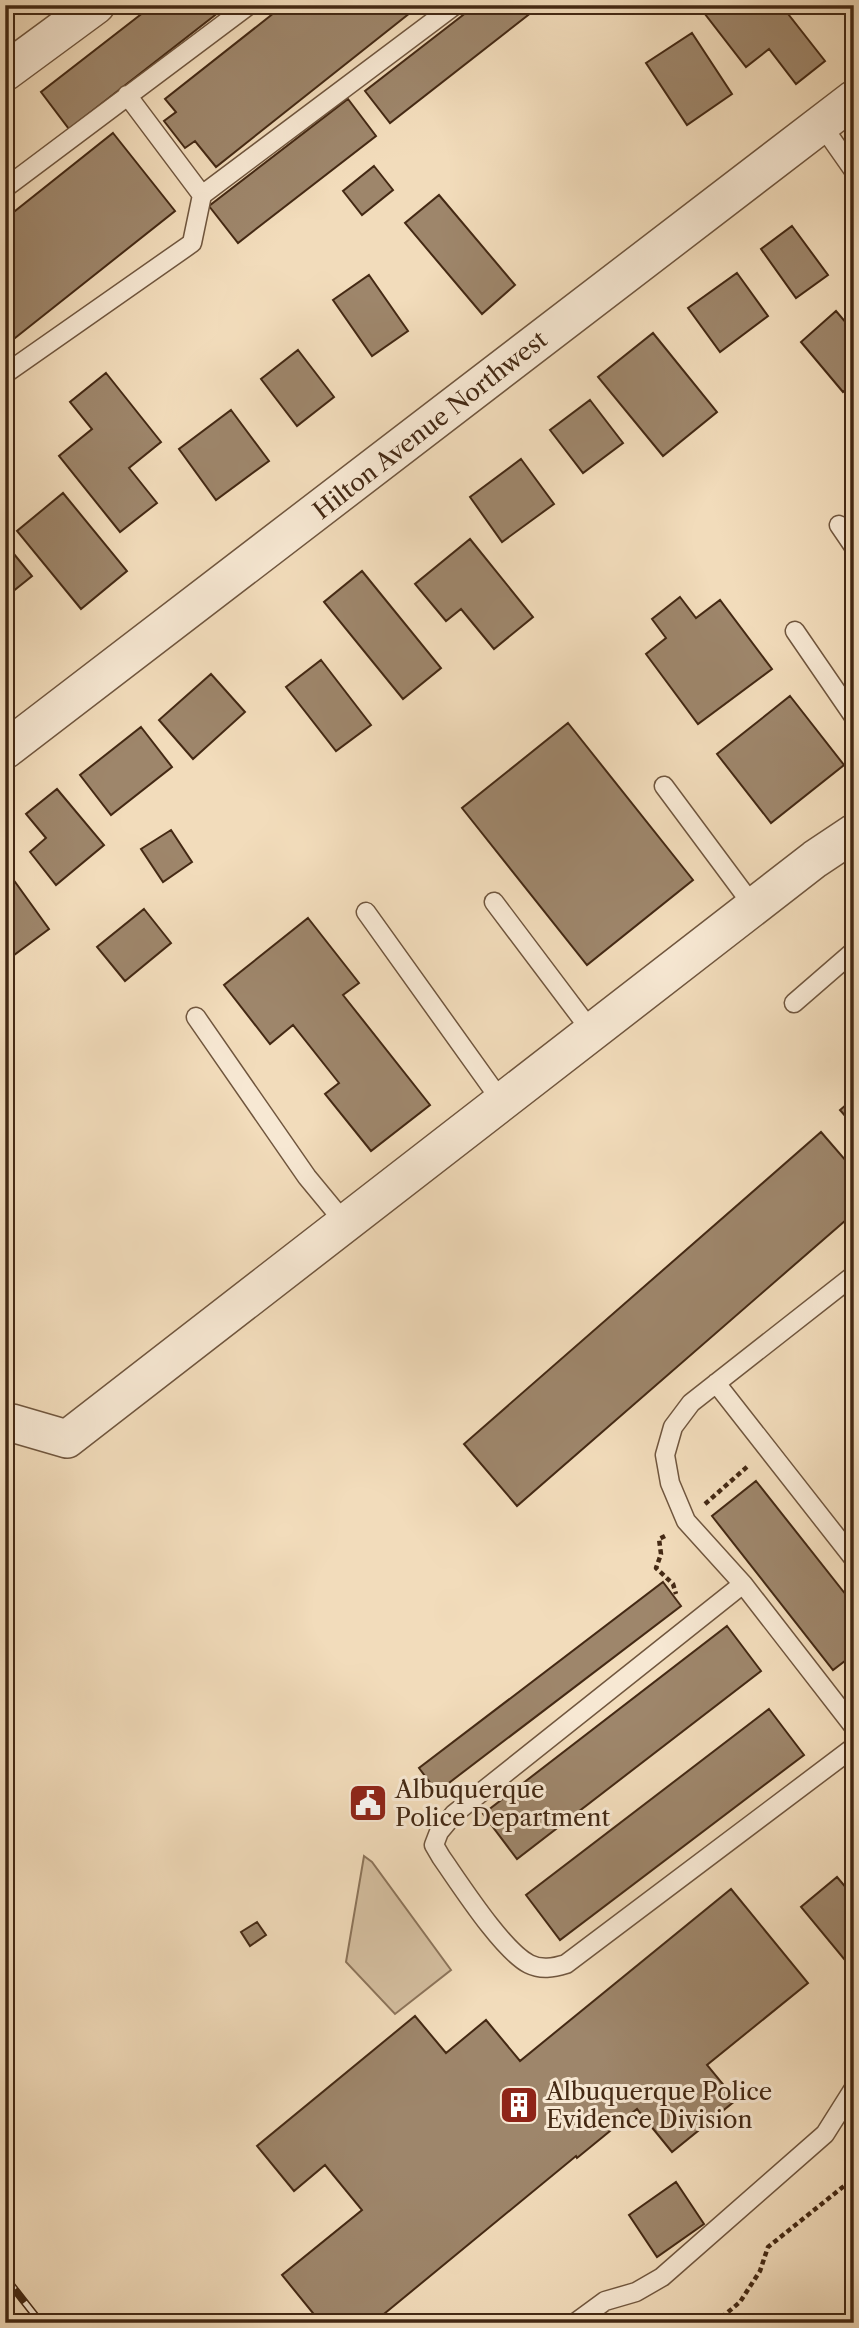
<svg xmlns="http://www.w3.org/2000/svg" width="859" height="2328" font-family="'Libre Caslon Text',serif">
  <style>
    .green { fill: #d4be9f; stroke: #8c745a; stroke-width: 2 }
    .building { fill: #9e866b; stroke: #442914; stroke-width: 2 }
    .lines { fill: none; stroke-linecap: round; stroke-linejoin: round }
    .lane-casing { stroke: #70563e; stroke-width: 21 }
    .street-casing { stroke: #70563e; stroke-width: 40 }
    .path { stroke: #442914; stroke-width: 4.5; stroke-dasharray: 5 3.5; stroke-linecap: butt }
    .lane { stroke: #f7e8d3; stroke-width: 18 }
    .street { stroke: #f7e8d3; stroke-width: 37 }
    .rail-casing { stroke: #442914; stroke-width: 8 }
    .rail { stroke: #f7e8d3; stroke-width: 5; stroke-dasharray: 16; stroke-linecap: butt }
    .labels { text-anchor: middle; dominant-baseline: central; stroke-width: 6; stroke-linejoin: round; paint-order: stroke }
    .street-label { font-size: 24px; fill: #442914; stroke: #f7e8d3 }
    .poi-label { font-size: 24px; fill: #442914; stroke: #f7e8d3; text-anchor: start }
  </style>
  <rect width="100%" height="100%" fill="#f2dcbb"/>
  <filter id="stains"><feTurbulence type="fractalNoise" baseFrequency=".00286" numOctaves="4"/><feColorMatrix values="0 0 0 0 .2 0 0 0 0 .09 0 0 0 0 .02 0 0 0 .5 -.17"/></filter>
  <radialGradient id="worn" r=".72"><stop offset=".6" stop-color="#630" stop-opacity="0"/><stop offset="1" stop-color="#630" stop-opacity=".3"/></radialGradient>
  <path class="green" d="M364,1856L372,1862L451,1970L395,2014L346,1962Z"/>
  <path class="building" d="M153,5H228L69,129L41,92Z
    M284,5H420L216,167L195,141L185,148L164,121L176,112L165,99Z
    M476,5H541L390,123L365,91Z
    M698,5H781L825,61L796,84L769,49L746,67Z
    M692,33L732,94L687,125L646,63Z
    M348,99L376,136L238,243L209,206Z
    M113,133L175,211L5,346V219Z
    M374,166L393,190L362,215L343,191Z
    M439,195L515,285L482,314L405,223Z
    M792,226L828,275L796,298L761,249Z
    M737,273L768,316L720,352L688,308Z
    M369,275L408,331L372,356L333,300Z
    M836,311L854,332V383L843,392L801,342Z
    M653,333L717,412L663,456L598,377Z
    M298,350L334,397L297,426L261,379Z
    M106,373L161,442L129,468L157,503L120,532L59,456L92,429L70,402Z
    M590,400L623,443L583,473L550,430Z
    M231,410L269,461L216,500L179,449Z
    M521,459L554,504L502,542L470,497Z
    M63,493L127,571L81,609L17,531Z
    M470,539L533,617L494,649L461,609L446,621L415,584Z
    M5,543L32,576L6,597L5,596Z
    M362,571L441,668L403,699L324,602Z
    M680,597L696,618L720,600L772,669L698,724L646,654L666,638L652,619Z
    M321,660L371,725L336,751L286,687Z
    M211,674L245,712L193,759L159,720Z
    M790,696L844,765L771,823L717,754Z
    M568,723L693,880L587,965L462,808Z
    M141,727L172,767L111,815L80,775Z
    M57,789L104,845L56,885L30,852L46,838L26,814Z
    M171,830L192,862L163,882L141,849Z
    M5,868L49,929L10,958L5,951Z
    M144,909L171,943L125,981L97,947Z
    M308,918L359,983L343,995L430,1105L371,1151L325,1094L339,1083L293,1025L270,1044L224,985Z
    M854,1098V1126L840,1110Z
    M821,1132L854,1170V1213L517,1506L464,1444Z
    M756,1481L854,1605V1654L833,1670L712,1516Z
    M663,1582L681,1606L437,1792L419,1768Z
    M727,1626L761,1671L517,1859L483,1814Z
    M769,1709L804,1755L560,1940L526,1895Z
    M837,1877L854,1897V1971L801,1907Z
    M731,1889L808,1983L707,2065L736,2100L672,2152L637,2109L577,2158L576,2156L373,2323H321L282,2275L362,2210L325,2165L294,2191L257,2146L415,2016L446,2053L486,2020L520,2061Z
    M257,1922L266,1935L250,1946L241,1932Z
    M676,2182L704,2224L657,2257L629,2215Z"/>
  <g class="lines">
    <g class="lane-casing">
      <path id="lane" d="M127,95L202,195
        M821,124L854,171
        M5,188L249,5
        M5,374L192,243L202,195L455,5
        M839,525L854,547
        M795,631L854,717
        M664,786L754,907
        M494,902L592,1032
        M366,912L502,1102
        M794,1003L854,951
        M196,1017L307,1177L345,1223
        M854,1275L691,1403L673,1427L665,1455L670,1483L686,1521L743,1584L854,1727
        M716,1383L854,1559
        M743,1584L454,1814L439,1832L434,1845L441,1857C460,1884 502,1950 529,1964C541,1970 553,1968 566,1964L854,1747
        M575,2323L605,2301L636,2292L662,2277L825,2134L854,2088"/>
    </g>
    <g class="street-casing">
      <path id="street" d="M5,72L96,5
        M5,750L854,99
        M12,1423L67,1439L815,859L854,833"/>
    </g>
    <path class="path" d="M705,1504L748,1466
      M665,1536L659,1539L661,1554L656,1568L673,1584L676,1594
      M715,2323L740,2302L760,2271L768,2247L854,2178"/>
    <use href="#lane" class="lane"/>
    <use href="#street" class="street"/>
    <g class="rail-casing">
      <path id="rail" d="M5,2277L41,2323
        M5,2313L13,2323"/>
    </g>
    <use href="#rail" class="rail"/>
  </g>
  <defs>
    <g id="civic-square" transform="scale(2.0125)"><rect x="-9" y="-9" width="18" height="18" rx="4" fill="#8f2418" stroke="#f7e8d3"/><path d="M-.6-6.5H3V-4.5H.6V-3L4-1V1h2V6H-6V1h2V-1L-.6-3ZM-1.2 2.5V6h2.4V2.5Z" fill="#fff"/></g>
    <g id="building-square" transform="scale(2.0125)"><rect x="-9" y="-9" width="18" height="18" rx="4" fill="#8f2418" stroke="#f7e8d3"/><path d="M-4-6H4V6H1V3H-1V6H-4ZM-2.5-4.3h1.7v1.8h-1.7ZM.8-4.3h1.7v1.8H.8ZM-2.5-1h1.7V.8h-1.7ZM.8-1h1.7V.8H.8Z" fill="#fff"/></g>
  </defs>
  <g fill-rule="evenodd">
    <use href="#civic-square" x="368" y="1803"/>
    <use href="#building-square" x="519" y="2105"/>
  </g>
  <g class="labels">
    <g class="street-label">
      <text transform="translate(430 425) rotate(-38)">Hilton Avenue Northwest</text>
    </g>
    <g class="poi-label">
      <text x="395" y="1789">Albuquerque<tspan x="395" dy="28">Police Department</tspan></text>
      <text x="546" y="2091">Albuquerque Police<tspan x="546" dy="28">Evidence Division</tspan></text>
    </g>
  </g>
  <rect width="859" height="2328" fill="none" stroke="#f2dcbb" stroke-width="28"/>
  <rect x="7" y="7" width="845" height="2314" fill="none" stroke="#442914" stroke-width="3.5"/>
  <rect x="14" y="14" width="831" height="2300" fill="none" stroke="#442914" stroke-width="2"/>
  <rect width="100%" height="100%" filter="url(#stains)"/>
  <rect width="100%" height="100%" fill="url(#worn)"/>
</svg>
